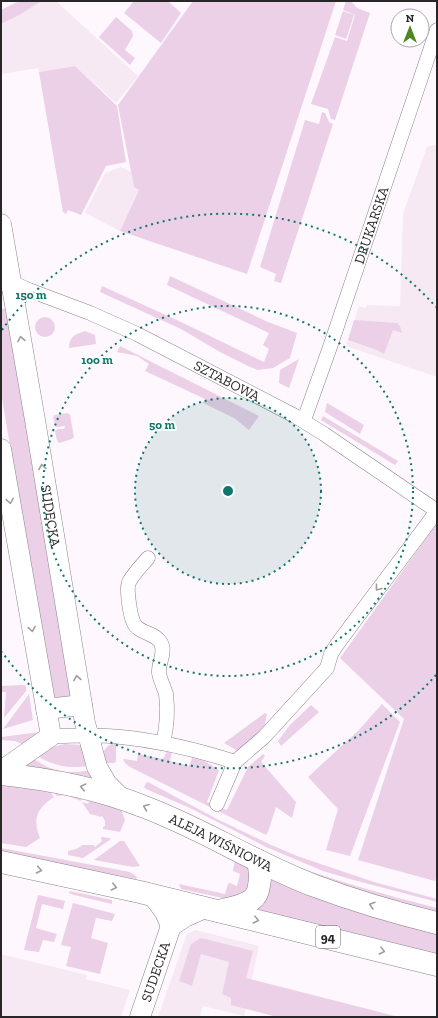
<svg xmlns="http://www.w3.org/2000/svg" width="438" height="1018" font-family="'Zilla Slab',serif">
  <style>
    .built { fill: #f6e9f4 }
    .green { fill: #ebd0e7 }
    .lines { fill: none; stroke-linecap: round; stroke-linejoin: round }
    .street-casing { stroke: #8a8489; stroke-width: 15 }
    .secondary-casing { stroke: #8a8489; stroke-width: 21 }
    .primary-casing { stroke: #8a8489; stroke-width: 23 }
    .street { stroke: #fff; stroke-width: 14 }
    .secondary { stroke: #fff; stroke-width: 20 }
    .primary { stroke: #fff; stroke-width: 22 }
    .oneway { stroke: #9f9d9e }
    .ring { fill: none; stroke: #0f766e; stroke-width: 2; stroke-dasharray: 2 4 }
    .labels { text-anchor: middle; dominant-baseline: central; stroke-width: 4; stroke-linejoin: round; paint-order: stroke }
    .shield { fill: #fff; stroke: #696768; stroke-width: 1 }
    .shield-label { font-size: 13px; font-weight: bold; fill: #292628 }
    .street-label { font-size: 14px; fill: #292628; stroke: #fff }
    .centre { fill: #0f766e; stroke: #fff; stroke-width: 2 }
    .ring-label { font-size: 12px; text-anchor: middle; font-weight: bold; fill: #0f766e; stroke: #fff; stroke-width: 4; stroke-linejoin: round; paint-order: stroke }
  </style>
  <rect width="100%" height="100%" fill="#fef7fd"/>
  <path class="built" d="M18,1H56L138,76L116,103L75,66L39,72L38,68L1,74V10Z
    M434,145L437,146V377L346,346L359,306L366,308L367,305L400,306L403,214L427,147Z
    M121,167L131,172L134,187L139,190L120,231L85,213L105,173Z
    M195,930L259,946L244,1016L203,1006L200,1017H158L187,934Z
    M1,954L87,975L86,979L130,990L121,1017H1Z"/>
  <path class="green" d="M20,1H41L21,14L1,24V10Z
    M134,1H168L181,13L161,43L124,13Z
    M193,1H336L247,274L120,231L139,190L134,187L118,105Z
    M346,1H351L357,8L370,13L335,120L331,119L328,109L311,104L335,37L347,41L355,15L343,10Z
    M343,11L354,15L346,39L335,35Z
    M116,17L132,31L133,36L125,50L135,58L130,65L99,37Z
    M75,66L117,106L126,162L106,166L81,215L68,210L66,214L63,212L39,72Z
    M322,112L325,113L329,122L333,124L281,283L274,281L276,274L260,267L305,120L319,124Z
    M170,276L268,322L297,333L290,358L273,368L258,370L250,367L220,352L181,329L100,292L102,286L181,322L264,362L269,349L263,345L269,333L167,285Z
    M8,308L71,693L69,697L56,699L51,692L1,392V309Z
    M35 327a10 10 0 1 1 20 0a10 10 0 1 1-20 0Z
    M354,320L397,323L400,326L402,333L393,330L384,354L377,350L348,340Z
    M85,331L95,335L96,344L69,348C69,337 75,334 85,331Z
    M120,346L259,416L249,430L234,418L203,403L205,399L145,371L149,364L137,356L117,352Z
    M299,359L289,388L279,383L280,370Z
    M327,403L364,425L360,434L325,412Z
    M68,413L70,415L74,437L72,439L59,443L57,440L55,431L58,429H64L65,426L56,427L53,417L55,415Z
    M323,416L398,461L395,465L321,420Z
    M437,523V874L435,881L358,860L404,719L340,658Z
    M23,685L26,686V691L4,718L6,692H1V686Z
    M29,694L33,720L3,729Z
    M382,704L400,722L350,856L326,850L338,809L308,777L358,731Z
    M311,705L319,712L281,746L278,741L290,725Z
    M265,713L267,714L264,729L238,751L224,743Z
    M40,732L24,745L15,741L1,740V737Z
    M116,742V762L114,763H102C103,750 104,747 116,742Z
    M65,744L82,745L88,766C67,769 55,766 37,756L51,747Z
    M167,751L172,752L170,761L189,766L192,758L204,761L219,770L207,802L227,810L248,767L263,754L265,756L261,762L296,802L292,818L276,807L268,832L266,835L136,770C130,767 125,765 123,759H124L137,761L138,754L163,759Z
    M33,758C53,773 68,774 92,770L101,783L20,767Z
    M148,782L217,819L269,844L297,856L374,882L437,899V902L350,879L323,871L266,847L190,808L146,789L144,787L146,783Z
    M1,784L83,795L81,801L66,795L57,796L54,792L51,793L54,797C37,808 32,819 40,838L26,847L1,843Z
    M90,797L124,807L122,812L125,820L120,832L103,829V827L105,826V821L102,816L100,817L98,816L90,814L82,802L88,804Z
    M136,812L157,820L244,863C260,878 252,897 232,900L181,889L179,884L225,894L228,884L230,883L237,886L240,874L233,871V870L235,860L137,814L135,813Z
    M101,837L110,838L111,839L83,858L68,855V851L76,849L83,845H93L95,847L102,841L101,838Z
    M120,841H124L140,866L133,867L94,860Z
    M1,848L130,872L137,877L136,879L1,853Z
    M277,858C329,880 383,894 437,908V914L315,878Z
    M266,874L437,931V955L252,912Z
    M70,891L112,900V904L74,895L69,893Z
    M38,895L65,901L63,909L42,904L36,928L57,934L54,942L43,940L39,952L24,950Z
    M73,903L115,914L112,921L96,918L91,938L108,943L100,974L66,966L71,947L61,945Z
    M201,938L253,951L246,978L399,1017H277L231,1005V998L222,994L229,962L201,954L192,986L179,981L191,944Z"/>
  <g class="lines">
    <g class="street-casing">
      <g id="street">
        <path id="s1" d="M1,284L11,282L29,290L90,313L137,334L295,416L324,434L437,511"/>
        <path id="s2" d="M304,420L330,347L437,30"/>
        <path d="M148,558C142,565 134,573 129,582C126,588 130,614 133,621C134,624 136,627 138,628C145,634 156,634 161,643C166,653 158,663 159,673C160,680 164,687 166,694C168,710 167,727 163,743"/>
        <path d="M51,736C74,736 98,734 121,737C160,741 198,750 235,762L217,804"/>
        <path d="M235,762L264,737L327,668L331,654L336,646C369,601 403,557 437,511"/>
      </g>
    </g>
    <g class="secondary-casing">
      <g id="secondary">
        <path id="s3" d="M1,224L35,420L85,723L97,767L107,784L121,798"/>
        <path d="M1,449L51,736L1,771"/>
        <path d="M46,709L82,705"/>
        <path d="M153,896L165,912L171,926"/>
        <path id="s4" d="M140,1017L171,926L185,917L205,908"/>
      </g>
    </g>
    <g class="primary-casing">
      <g id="primary">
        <path id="s5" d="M1,774C49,779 97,788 142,806C202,828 256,864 315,886C355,901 396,913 437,923"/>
        <path d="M1,862L140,892L437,965"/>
        <path d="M218,911C229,909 250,905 256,895C259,891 259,884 260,879C260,872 260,867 257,860"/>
      </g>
    </g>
    <use href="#street" class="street"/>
    <use href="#secondary" class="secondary"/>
    <use href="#primary" class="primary"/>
  </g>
  <defs><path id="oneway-chevron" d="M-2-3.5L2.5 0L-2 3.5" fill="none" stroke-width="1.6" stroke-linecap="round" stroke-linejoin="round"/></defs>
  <g class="oneway">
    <use href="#oneway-chevron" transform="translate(21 339) rotate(-100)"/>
    <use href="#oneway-chevron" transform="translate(42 467) rotate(-99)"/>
    <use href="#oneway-chevron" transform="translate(10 501) rotate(81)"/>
    <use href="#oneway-chevron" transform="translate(378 588) rotate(128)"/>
    <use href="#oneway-chevron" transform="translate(32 629) rotate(81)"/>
    <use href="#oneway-chevron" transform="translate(77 678) rotate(-100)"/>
    <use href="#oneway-chevron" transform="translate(83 787) rotate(-167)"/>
    <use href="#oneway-chevron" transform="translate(146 807) rotate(-158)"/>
    <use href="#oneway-chevron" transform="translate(39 870) rotate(12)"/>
    <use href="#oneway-chevron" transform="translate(114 887) rotate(13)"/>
    <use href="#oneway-chevron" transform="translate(372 905) rotate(-163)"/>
    <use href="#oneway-chevron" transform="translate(256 920) rotate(14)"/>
    <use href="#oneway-chevron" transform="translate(382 951) rotate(14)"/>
  </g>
  <circle cx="228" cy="491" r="93" fill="#0f766e" fill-opacity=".12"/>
  <g class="ring">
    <circle cx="228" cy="491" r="93"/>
    <circle cx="228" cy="491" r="185"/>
    <path d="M436 675A278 278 0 0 1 2 652M2 330A278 278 0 0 1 436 307"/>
  </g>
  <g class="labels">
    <rect class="shield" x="316" y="926" width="24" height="22" rx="3"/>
    <g class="shield-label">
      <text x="328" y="937">94</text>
    </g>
    <g class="street-label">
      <text stroke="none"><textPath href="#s2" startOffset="206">DRUKARSKA</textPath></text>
      <text stroke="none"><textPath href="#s1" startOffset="248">SZTABOWA</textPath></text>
      <text stroke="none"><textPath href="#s3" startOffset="296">SUDECKA</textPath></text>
      <text stroke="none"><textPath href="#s5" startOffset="232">ALEJA WIŚNIOWA</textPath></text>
      <text stroke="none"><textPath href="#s4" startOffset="48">SUDECKA</textPath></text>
    </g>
  </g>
  <circle cx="228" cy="491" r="6" class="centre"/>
  <g class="ring-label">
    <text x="31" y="299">150 m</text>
    <text x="97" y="364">100 m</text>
    <text x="162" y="429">50 m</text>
  </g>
  <rect width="438" height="1018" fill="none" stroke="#292628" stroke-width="4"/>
  <g transform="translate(410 28)"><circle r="19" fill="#ffffff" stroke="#a9a8a9"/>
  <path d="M0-3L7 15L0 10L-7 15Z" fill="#4e8621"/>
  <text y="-6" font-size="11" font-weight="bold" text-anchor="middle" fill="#292628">N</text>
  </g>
</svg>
